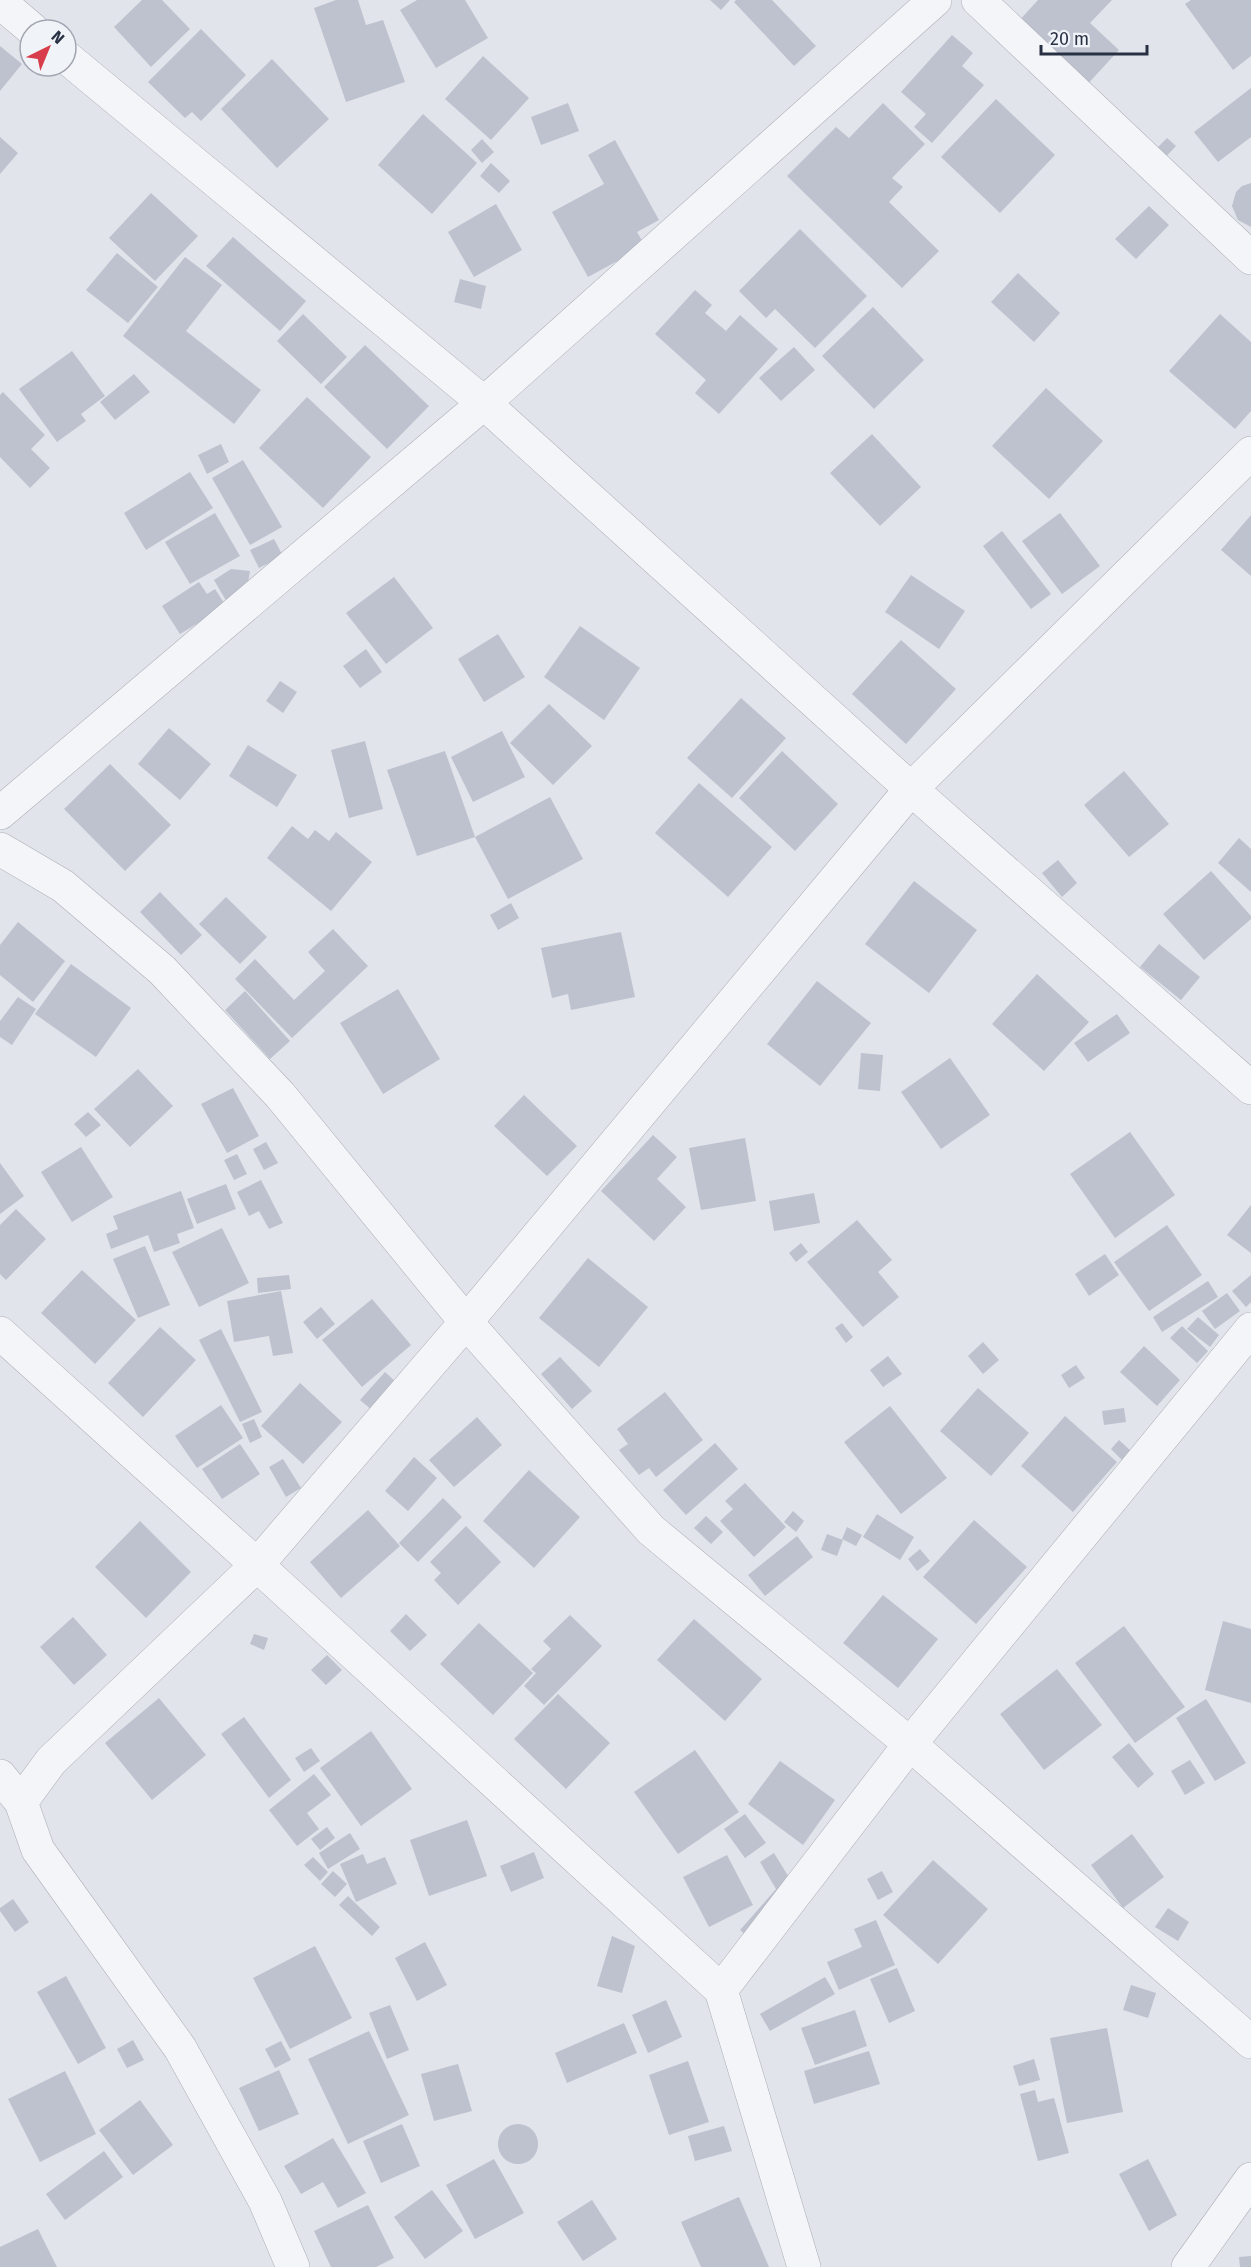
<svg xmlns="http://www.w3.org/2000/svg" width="1251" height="2267" font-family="'Fira Sans',sans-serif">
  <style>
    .building { fill: #bdc2ce }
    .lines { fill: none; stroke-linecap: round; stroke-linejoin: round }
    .minor-casing { stroke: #aaaeb8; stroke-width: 34 }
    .minor { stroke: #f4f5f8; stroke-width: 33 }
  </style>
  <rect width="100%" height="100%" fill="#e1e4ea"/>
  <path class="building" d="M142,0H162L190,29L151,67L114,27Z
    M336,0H358L366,25L383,20L405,82L346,102L314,8Z
    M417,0H465L488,38L436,68L400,10Z
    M710,0H730L721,10Z
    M736,0H772L816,46L794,66L734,2Z
    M1038,0H1112L1090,23L1119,50L1084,88L1015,25Z
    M1191,0H1251V56L1233,70L1185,4Z
    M201,29L246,75L201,121L192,112L185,118L148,82Z
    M952,35L973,53L962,66L984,85L932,143L914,127L926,114L901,92Z
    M0,46L22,64L0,91Z
    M483,56L529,98L491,140L445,99Z
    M272,59L329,119L277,168L221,109Z
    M1251,88V137L1218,162L1194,132Z
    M996,99L1055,155L1000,213L941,157Z
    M568,103L579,131L541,145L531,117Z
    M883,103L925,144L892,178L903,187L889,202L939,251L902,288L787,176L836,127L849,138Z
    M423,114L477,163L432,214L378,165Z
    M0,137L18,153L0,174Z
    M1167,138L1176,146L1161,162L1152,153Z
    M482,139L494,152L482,163L471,150Z
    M615,140L659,220L637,232L645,246L588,277L552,212L604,184L588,155Z
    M491,163L510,181L499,193L480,176Z
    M1251,183V227L1238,220L1232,206L1236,192L1242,186Z
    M151,193L198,236L155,281L109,238Z
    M496,204L522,250L474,277L448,232Z
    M1149,206L1169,225L1136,259L1115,239Z
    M800,229L867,296L815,348L775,309L766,318L739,291Z
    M233,237L306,301L280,331L206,266Z
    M117,253L158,287L128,323L86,290Z
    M185,257L222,285L186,331L261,390L234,424L123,336Z
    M1018,273L1060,313L1034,342L991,302Z
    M460,279L486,286L481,309L454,302Z
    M695,290L712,305L705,313L726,331L740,315L778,349L719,414L695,393L706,380L655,334Z
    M873,307L924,360L874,409L822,356Z
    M303,314L347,357L321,384L277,341Z
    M1220,314L1251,342V411L1235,429L1169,371Z
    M365,345L429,406L387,449L324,387Z
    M794,347L815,370L781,401L759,378Z
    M72,351L105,396L81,414L86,421L57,442L19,389Z
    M134,374L150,392L115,420L100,402Z
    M1046,388L1103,441L1049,499L992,446Z
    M3,392L45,435L31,449L50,468L30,488L0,457V395Z
    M307,397L371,457L323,508L259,448Z
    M872,434L921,487L880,526L830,473Z
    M221,444L229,462L207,474L198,455Z
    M243,460L282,527L250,545L212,478Z
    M190,472L213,508L146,550L124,513Z
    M215,513L240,556L190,584L165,542Z
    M1060,513L1100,566L1062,594L1022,541Z
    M1251,515V576L1221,550Z
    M1002,531L1051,594L1031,609L983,546Z
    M274,539L283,556L259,568L250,550Z
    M231,569L250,571L247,588L228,604L214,580Z
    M911,575L965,611L939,649L885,612Z
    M394,577L433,628L386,664L346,613Z
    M199,582L207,594L215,589L226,606L180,634L162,606Z
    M580,626L640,668L604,720L544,677Z
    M498,634L525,677L484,702L458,659Z
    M901,640L956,689L906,744L852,694Z
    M366,649L382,672L360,688L343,666Z
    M280,681L297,692L283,713L266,701Z
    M741,698L786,738L732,798L687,758Z
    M549,704L592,746L553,785L510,743Z
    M169,728L211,764L180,800L138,764Z
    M502,731L525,777L473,802L451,757Z
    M365,741L383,809L349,818L331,750Z
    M248,745L297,775L277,807L229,776Z
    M445,751L475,837L417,856L387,770Z
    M782,751L838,804L795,851L739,798Z
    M110,764L171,825L125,871L64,809Z
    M1124,771L1169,824L1129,857L1084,805Z
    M699,783L772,847L728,897L655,833Z
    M550,797L583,859L508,899L475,837Z
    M292,826L308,839L315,830L329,841L336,832L372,862L331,911L267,858Z
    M1239,838L1251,849V892L1218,863Z
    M1058,860L1077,883L1062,897L1042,873Z
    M1211,871L1251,916V919L1204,960L1163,914Z
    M914,881L977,930L929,993L865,944Z
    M160,892L202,935L181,955L140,912Z
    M226,897L267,937L240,964L199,924Z
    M511,903L519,918L498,930L490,915Z
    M18,922L65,961L33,1002L0,975V945Z
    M333,929L368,966L292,1038L235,979L255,959L294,1000L325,971L308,952Z
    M621,932L635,997L571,1010L568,994L552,998L541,948Z
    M1159,944L1200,977L1181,1000L1140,967Z
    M71,964L131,1008L96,1057L35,1014Z
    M1037,974L1089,1022L1044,1071L992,1024Z
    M817,981L871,1023L820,1086L767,1044Z
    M398,989L440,1059L383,1094L340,1023Z
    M245,991L290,1041L270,1059L225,1010Z
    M18,997L36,1009L12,1045L0,1037V1021Z
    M1117,1014L1130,1033L1088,1062L1074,1043Z
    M861,1053L883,1055L880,1091L858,1089Z
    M950,1058L990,1115L941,1149L901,1092Z
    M138,1069L173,1106L130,1147L94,1109Z
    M233,1088L259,1136L227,1153L201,1104Z
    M524,1095L577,1146L547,1176L494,1126Z
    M88,1112L101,1125L86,1137L74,1124Z
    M1130,1132L1175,1195L1115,1238L1070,1174Z
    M653,1135L677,1157L657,1179L686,1207L654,1241L601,1191Z
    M745,1138L756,1201L701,1210L689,1148Z
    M266,1142L278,1163L264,1170L253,1149Z
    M81,1147L113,1197L72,1222L41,1172Z
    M237,1154L247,1174L234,1180L224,1160Z
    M0,1163L24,1196L0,1214Z
    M261,1180L283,1223L269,1229L259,1211L249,1216L237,1192Z
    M226,1184L236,1209L197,1224L187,1199Z
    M181,1191L194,1228L177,1234L180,1243L154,1252L148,1235L111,1249L106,1234L118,1229L113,1216Z
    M814,1193L820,1223L774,1231L769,1201Z
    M1251,1205V1253L1227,1235Z
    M16,1209L46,1239L6,1280L0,1274V1225Z
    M857,1220L892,1260L878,1272L899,1297L863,1327L807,1262Z
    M1167,1225L1202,1275L1149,1311L1114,1262Z
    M222,1228L249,1283L199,1307L172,1252Z
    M801,1243L808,1252L796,1262L789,1253Z
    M145,1246L170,1305L138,1318L113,1259Z
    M1105,1254L1119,1275L1089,1296L1075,1274Z
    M588,1258L648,1307L599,1367L539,1318Z
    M82,1270L136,1320L95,1364L41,1313Z
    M289,1275L291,1289L258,1293L257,1278Z
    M1251,1275V1302L1246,1307L1232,1291Z
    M1208,1281L1218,1297L1162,1332L1153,1317Z
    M281,1291L293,1353L273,1356L269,1336L234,1342L227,1301Z
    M1227,1293L1240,1311L1215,1329L1202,1311Z
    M372,1299L411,1345L362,1387L322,1340Z
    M321,1307L335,1324L317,1339L303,1322Z
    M1198,1317L1219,1335L1210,1347L1187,1329Z
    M842,1323L853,1337L846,1343L835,1328Z
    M1182,1326L1208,1351L1197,1363L1170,1338Z
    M160,1327L196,1360L143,1417L108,1383Z
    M221,1329L262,1412L240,1422L199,1340Z
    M983,1342L999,1360L983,1374L968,1356Z
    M1144,1346L1180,1380L1157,1406L1120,1372Z
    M888,1356L902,1374L883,1387L870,1370Z
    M560,1357L592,1391L572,1409L541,1374Z
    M1076,1365L1085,1378L1069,1388L1061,1375Z
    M385,1372L398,1384L373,1411L360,1400Z
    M300,1383L342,1422L303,1464L261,1426Z
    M978,1388L1029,1433L991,1476L940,1431Z
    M665,1392L703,1440L656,1477L649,1468L639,1475L619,1450L628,1444L617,1429Z
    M221,1405L243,1438L197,1468L175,1436Z
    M890,1406L947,1478L901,1514L844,1442Z
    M1124,1408L1126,1422L1104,1425L1102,1411Z
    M1065,1416L1117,1462L1073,1512L1021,1466Z
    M477,1417L502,1445L454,1487L429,1460Z
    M254,1419L262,1437L250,1443L242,1424Z
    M1119,1440L1131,1451L1122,1460L1111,1449Z
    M715,1443L738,1469L686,1515L663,1490Z
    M240,1444L260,1474L222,1499L202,1469Z
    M414,1457L437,1478L408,1511L385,1491Z
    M283,1459L301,1488L286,1497L269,1467Z
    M529,1470L580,1517L534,1568L483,1521Z
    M745,1483L786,1527L754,1557L720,1521L733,1509L725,1501Z
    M443,1498L462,1517L418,1562L399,1543Z
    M368,1510L400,1546L341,1598L310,1562Z
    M793,1511L804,1521L796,1532L784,1522Z
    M877,1514L914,1537L900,1560L863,1537Z
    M706,1516L723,1532L711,1544L694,1528Z
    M974,1520L1027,1567L976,1624L923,1577Z
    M140,1521L191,1572L146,1618L95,1567Z
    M466,1526L501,1562L458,1605L434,1580L441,1573L430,1562Z
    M847,1527L862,1535L856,1546L842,1539Z
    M827,1534L843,1540L837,1556L821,1550Z
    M797,1536L813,1557L765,1596L748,1575Z
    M920,1549L930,1561L917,1571L908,1559Z
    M883,1595L938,1639L898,1688L843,1643Z
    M406,1614L427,1635L410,1651L390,1631Z
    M570,1615L602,1646L544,1705L524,1686L536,1673L531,1669L551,1649L543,1641Z
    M73,1617L107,1655L74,1685L40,1647Z
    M694,1619L762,1679L725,1721L657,1660Z
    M1223,1621L1251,1629V1703L1205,1690Z
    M479,1623L533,1673L493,1715L440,1664Z
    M1124,1626L1185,1707L1135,1743L1075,1663Z
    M254,1634L268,1638L264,1650L250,1644Z
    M327,1655L342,1670L326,1685L311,1670Z
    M1057,1669L1102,1725L1044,1770L1000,1714Z
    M558,1694L610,1743L566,1789L514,1739Z
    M159,1698L206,1755L152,1800L105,1743Z
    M1206,1699L1246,1763L1215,1781L1176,1718Z
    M244,1717L291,1780L269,1798L221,1734Z
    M371,1731L412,1789L361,1826L320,1768Z
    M1129,1743L1154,1774L1138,1788L1112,1757Z
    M311,1748L320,1761L304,1772L295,1758Z
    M695,1750L739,1812L678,1854L634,1792Z
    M1190,1760L1205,1783L1185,1795L1171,1771Z
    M780,1761L835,1800L803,1845L748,1804Z
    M314,1774L331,1795L307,1813L319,1829L297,1846L269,1810Z
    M745,1814L766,1843L745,1858L724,1829Z
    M467,1820L487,1876L429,1896L410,1840Z
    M327,1827L335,1838L320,1850L311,1839Z
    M350,1833L360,1849L328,1869L319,1853Z
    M1132,1834L1164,1877L1123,1908L1091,1865Z
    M534,1852L544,1878L511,1892L500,1866Z
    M774,1853L795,1887L750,1939L740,1930L776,1889L760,1862Z
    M363,1854L367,1864L385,1857L397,1884L356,1902L340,1864Z
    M727,1855L753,1905L709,1927L683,1877Z
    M313,1857L328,1872L320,1881L304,1865Z
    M933,1860L988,1909L938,1964L883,1915Z
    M333,1871L347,1884L335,1897L321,1884Z
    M882,1871L893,1892L878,1900L867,1879Z
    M348,1896L380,1927L372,1936L339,1905Z
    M13,1899L29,1922L15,1932L0,1911V1908Z
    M1168,1908L1189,1922L1178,1941L1155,1927Z
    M876,1920L895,1965L839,1990L827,1962L862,1947L854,1929Z
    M612,1936L635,1946L622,1993L597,1986Z
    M425,1942L447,1985L417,2001L395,1958Z
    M315,1946L352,2018L290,2049L253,1978Z
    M897,1968L915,2011L889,2023L870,1979Z
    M66,1976L106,2048L78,2064L37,1992Z
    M825,1977L835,1994L770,2031L760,2014Z
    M1131,1985L1156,1993L1148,2018L1123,2010Z
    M666,2000L682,2037L648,2053L632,2015Z
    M390,2005L409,2050L387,2059L369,2013Z
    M855,2010L867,2046L815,2065L801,2028Z
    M624,2023L637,2053L567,2083L555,2053Z
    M1107,2028L1123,2112L1067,2123L1050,2038Z
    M369,2031L409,2115L348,2144L308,2059Z
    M133,2040L144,2060L127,2068L117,2049Z
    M281,2041L291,2060L275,2068L265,2049Z
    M869,2051L880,2084L814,2104L804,2071Z
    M1034,2059L1040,2080L1019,2086L1013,2066Z
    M688,2061L709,2122L669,2135L649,2075Z
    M458,2064L472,2111L434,2121L421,2074Z
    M279,2070L299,2114L259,2131L239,2088Z
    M65,2071L96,2134L40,2162L8,2099Z
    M1035,2090L1038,2102L1054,2098L1069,2153L1038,2161L1020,2094Z
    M140,2100L173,2145L133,2175L99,2130Z
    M498 2144a20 20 0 1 1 40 0a20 20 0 1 1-40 0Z
    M402,2124L420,2166L381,2183L363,2141Z
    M724,2126L732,2151L695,2161L688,2136Z
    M333,2138L366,2193L338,2208L323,2182L301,2194L284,2166Z
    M104,2151L123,2177L65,2220L46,2194Z
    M494,2159L524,2213L475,2239L446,2185Z
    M1148,2159L1177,2215L1149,2231L1119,2174Z
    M432,2190L463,2231L425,2259L394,2217Z
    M739,2197L769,2267H701L681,2222Z
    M592,2200L617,2239L583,2261L557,2222Z
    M368,2205L394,2258L376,2267H331L314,2231Z
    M38,2229L57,2267H0V2247Z
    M1251,2256V2267H1240L1239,2257Z"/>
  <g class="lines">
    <g class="minor-casing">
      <path id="minor" d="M978,0L1251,258
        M0,2L33,30
        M66,57L484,403L911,789L1251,1088
        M0,813L484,403L935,0
        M0,849L63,886L162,970L280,1095L466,1322L651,1530L910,1744L1251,2042
        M0,1333L257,1565L721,1990
        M0,1776L21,1802
        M293,2267L265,2201L180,2048L38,1850L21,1802L51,1761L257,1565L466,1322L911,789L1251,453
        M804,2267L721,1990L910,1744L1251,1329
        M1188,2267L1251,2179"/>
    </g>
    <use href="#minor" class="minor"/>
  </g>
  <g transform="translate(48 48) rotate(43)"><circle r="28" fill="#f0f3f8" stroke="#a0a5b0" stroke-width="1.5"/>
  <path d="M0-4.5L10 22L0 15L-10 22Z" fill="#d73d4a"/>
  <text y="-9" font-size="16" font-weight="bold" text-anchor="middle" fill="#283043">N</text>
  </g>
  <path d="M1041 45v9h106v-9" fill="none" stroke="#283043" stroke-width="3"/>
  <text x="1050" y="45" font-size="18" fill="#283043" stroke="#f0f3f8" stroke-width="4.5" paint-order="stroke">20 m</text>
</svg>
